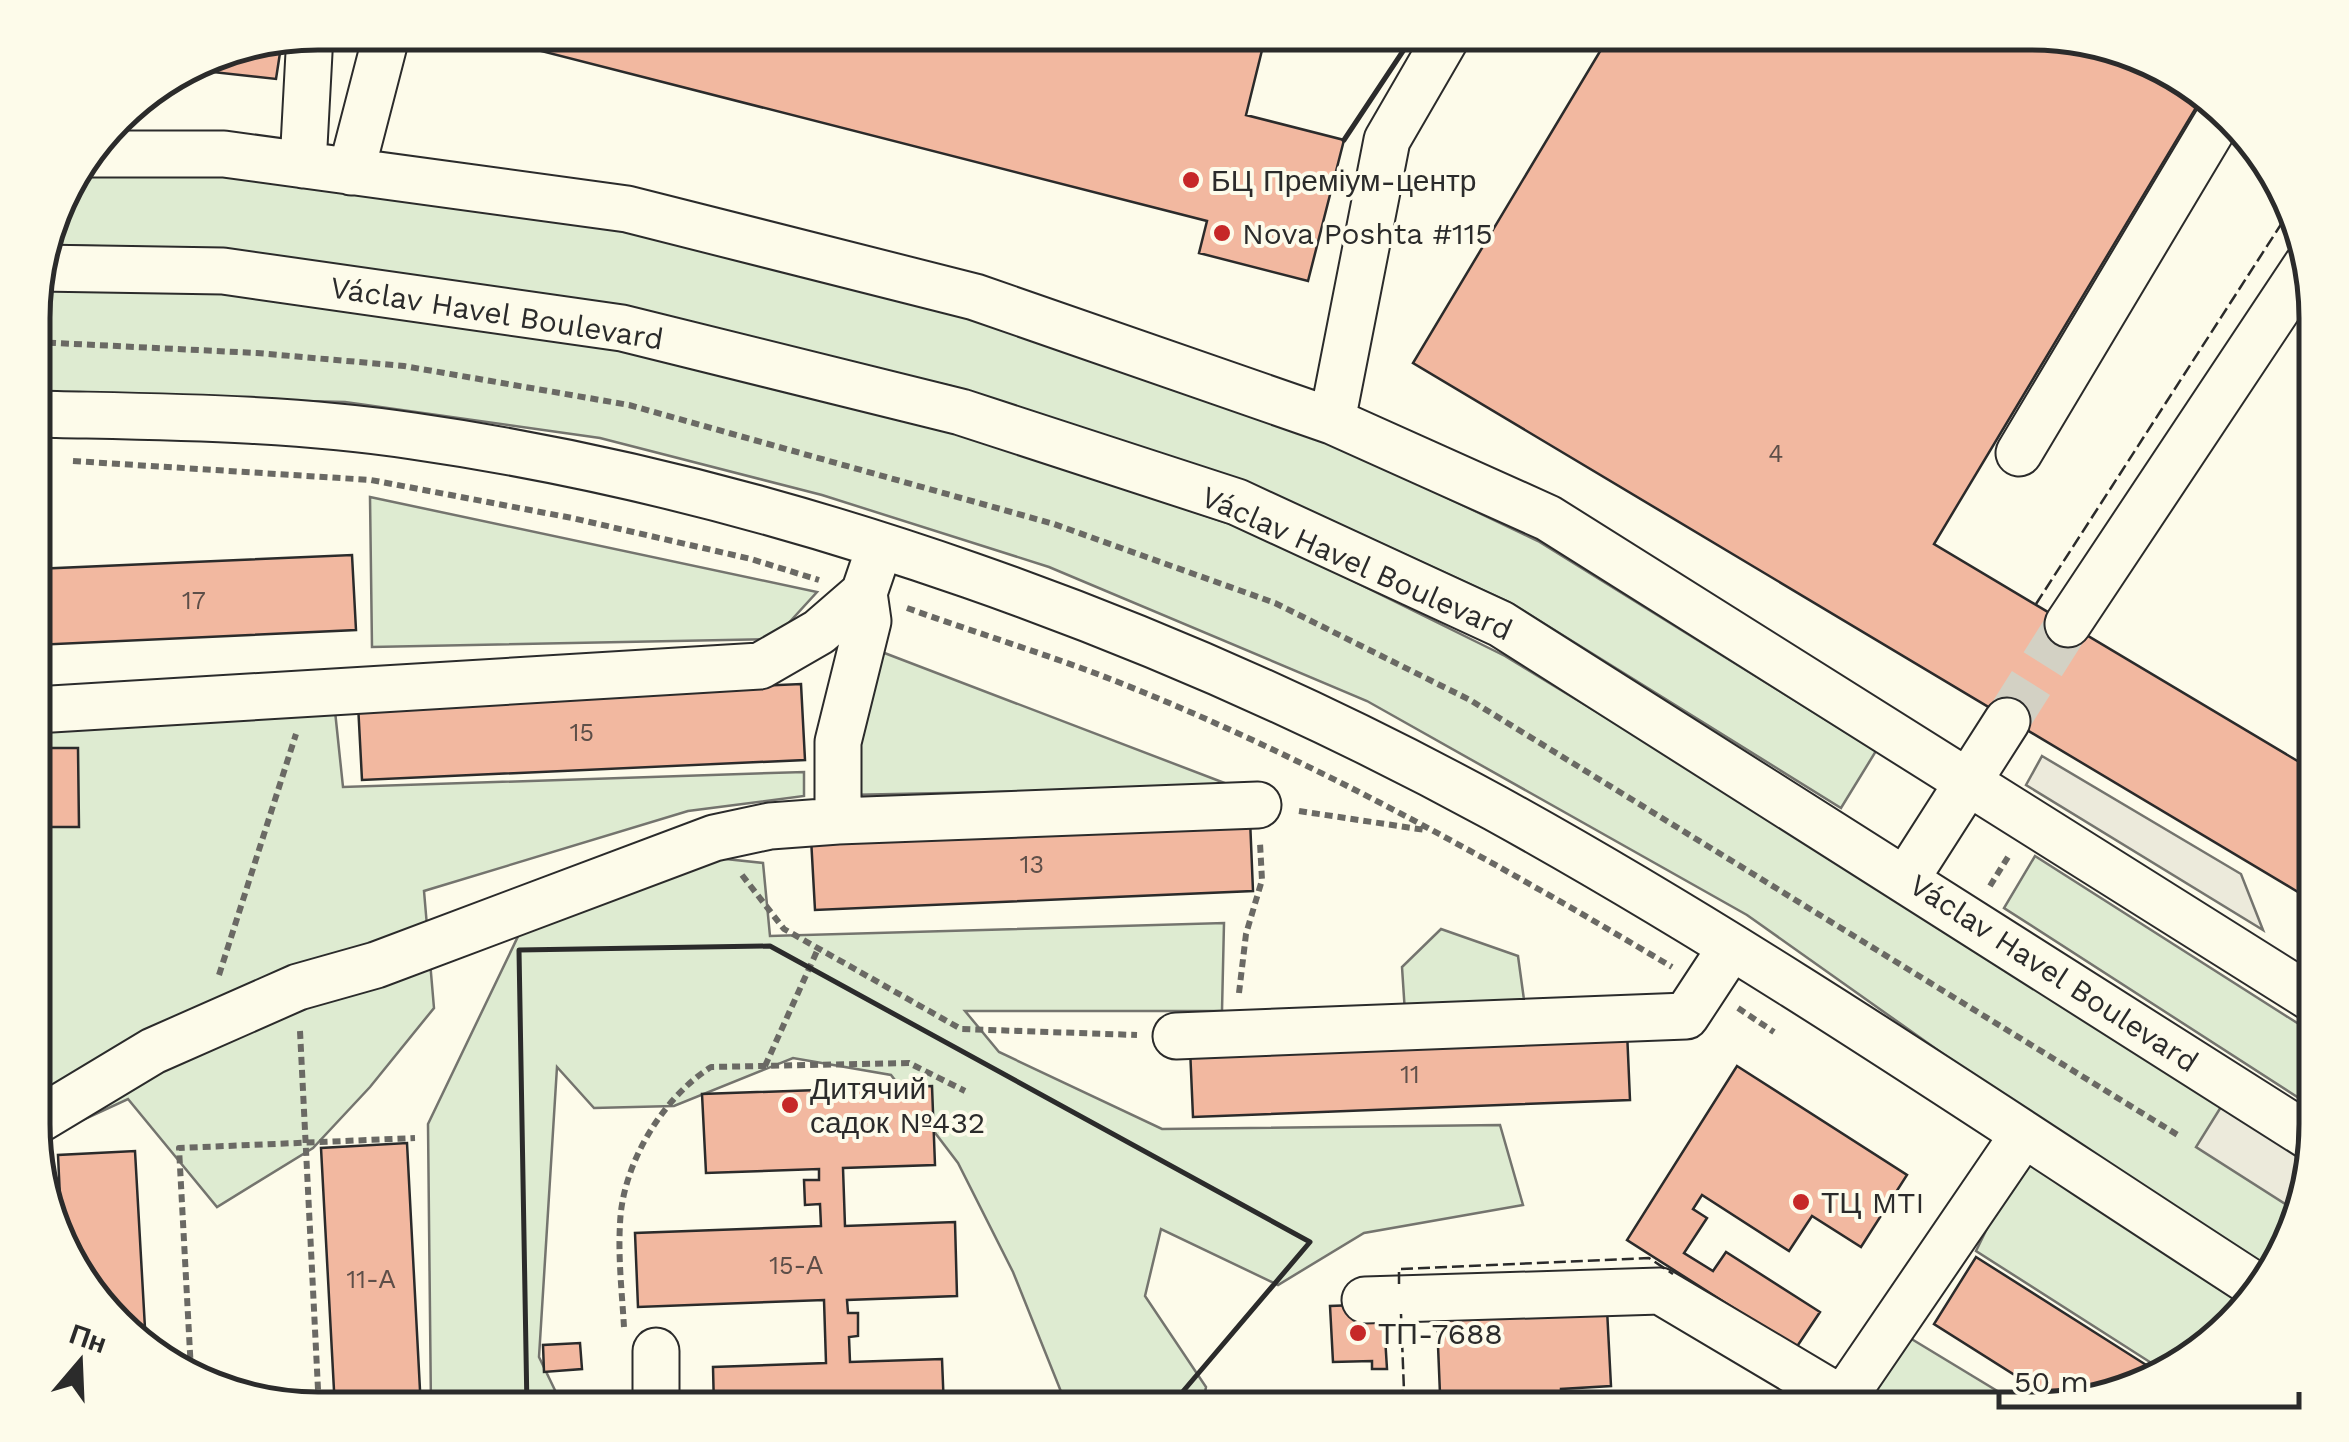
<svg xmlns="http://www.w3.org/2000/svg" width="2349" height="1442" font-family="'Work Sans',sans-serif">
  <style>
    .green { fill: #deebd1; stroke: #74746e; stroke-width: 2.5 }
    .parking { fill: #eceadb; stroke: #74746e; stroke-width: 2.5 }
    .building { fill: #f2b8a0; stroke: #2b2b2b; stroke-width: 2.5 }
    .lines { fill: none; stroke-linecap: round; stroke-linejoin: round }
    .minor-tunnel { stroke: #d3d1c4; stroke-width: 45; stroke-dasharray: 45 22; stroke-linecap: butt }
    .minor-casing { stroke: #2b2b2b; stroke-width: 49 }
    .path { stroke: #6a6964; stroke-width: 6; stroke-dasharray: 8 5; stroke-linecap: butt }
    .minor { stroke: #fdfbea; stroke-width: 45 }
    .fence { stroke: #2b2b2b; stroke-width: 2.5; stroke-dasharray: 12 5; stroke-linecap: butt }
    .wall { stroke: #2b2b2b; stroke-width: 5 }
    .poi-dot { fill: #c62828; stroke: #fdfbea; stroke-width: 4 }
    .labels { text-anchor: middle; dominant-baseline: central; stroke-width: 8; stroke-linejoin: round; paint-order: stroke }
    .number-label { font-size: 25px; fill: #5d4e48 }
    .poi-label { font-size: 30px; fill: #2b2b2b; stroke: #fdfbea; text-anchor: start }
    .street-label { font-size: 30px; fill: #2b2b2b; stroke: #fdfbea }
    .rim { fill: none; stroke: #2b2b2b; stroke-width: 5 }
  </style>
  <rect width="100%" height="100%" fill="#fdfbea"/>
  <path class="green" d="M82,165L222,166L620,228L970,313L1292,424L1538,541L1876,751L1841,808L1509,602L1262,489L951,386L604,307L223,249L46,245L62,191Z
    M35,283L234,288L621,350L944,428L1254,532L1505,656L2313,1149L2273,1270L2018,1107L1747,915L1367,701L1049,567L822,495L600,438L345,402L35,394Z
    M370,497L817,592L774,639L372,647Z
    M874,649L1235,787L845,795Z
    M335,711L343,787L804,772V796L688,811L424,891L434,1008L370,1087L313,1148L217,1207L128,1099L35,1142V728Z
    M688,855L763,863L770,936L1224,923L1222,1011H965L999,1052L1162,1129L1500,1125L1523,1205L1364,1233L1278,1285L1161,1229L1145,1296L1206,1387L1202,1409H1068L1013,1272L958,1163L891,1075L793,1058L674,1106L594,1108L557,1067L539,1357L564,1409H431L428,1124L523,926Z
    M2035,856L2316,1035V1109L2004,908Z
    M1441,929L1518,956L1525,1007L1405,1013L1402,967Z
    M2022,1157L2251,1298L2167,1373L1976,1251Z
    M1900,1332L2027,1409H1861Z"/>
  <path class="parking" d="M2042,756L2241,874L2263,930L2026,785Z
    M2229,1094L2313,1149L2293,1209L2196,1147Z"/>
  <path class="building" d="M471,33H1260L1266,34L1246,115L1344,140L1308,281L1199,253L1207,221Z
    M1611,33H2031L2189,80L2203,96L1934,544L2316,772V862L2298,892L1413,363Z
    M282,40L276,79L185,69L210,54Z
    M352,555L356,630L35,645V569Z
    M801,684L805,760L362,780L358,704Z
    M38,748H78L79,827H39Z
    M1250,819L1253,891L815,910L811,838Z
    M2316,862V904L2298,892Z
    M1627,1031L1630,1100L1193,1117L1190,1048Z
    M1737,1066L1907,1175L1861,1247L1812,1216L1789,1251L1702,1195L1693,1209L1707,1218L1684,1253L1713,1271L1726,1252L1820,1312L1796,1348L1627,1240Z
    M932,1086L935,1165L843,1168L845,1226L955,1222L957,1296L847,1300L848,1313H858V1336L849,1337L850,1362L942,1359L944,1409H714L713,1367L826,1363L824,1300L638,1307L635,1233L821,1226L820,1204L805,1205L804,1180H819V1169L706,1173L702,1094Z
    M407,1143L421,1409H335L321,1148Z
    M135,1151L146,1346L71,1267L62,1240L58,1155Z
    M1976,1257L2162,1375L2062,1405L1934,1324Z
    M1606,1290L1611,1386L1561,1389V1409H1486L1483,1392L1440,1394L1436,1297Z
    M1383,1304L1387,1369H1372V1361L1333,1362L1330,1306Z
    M580,1343L582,1369L544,1372L543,1345Z"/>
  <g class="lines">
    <path class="minor-tunnel" d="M2007,721L2068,624"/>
    <g class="minor-casing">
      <path id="minor" d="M91,154H224L627,209L975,297L1332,421L1548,518L2316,1001
        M303,165L310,34
        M351,172L387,33
        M39,268L223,271L622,328L961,412L1237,502L1501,624L2316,1141
        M35,414C161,417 288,417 413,436C781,489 1169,630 1495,808C1758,953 2009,1126 2261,1289
        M1332,421L1387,140L1449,33
        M2019,453L2221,115
        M2068,624L2306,266
        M35,710L760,666L819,632L864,593L880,546
        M838,821V742L868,621L864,593
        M1906,879L2007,721
        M1176,1036L1686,1016L1730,949
        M35,1122L153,1051L298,987L376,965L714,838L770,826L838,821L1258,805
        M1365,1300L1660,1291L1842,1399
        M656,1351V1409
        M1836,1409L2023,1135"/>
    </g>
    <path class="path" d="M35,342L257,353L404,366L629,405L1054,524L1275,603L1470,700L2181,1137
      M73,461L371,480L572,518L751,559L819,580
      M907,608C971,631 1036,651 1100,675C1299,752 1489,858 1672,967
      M1299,811L1425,830
      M742,875L784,929L961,1029L1137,1035
      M1990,886L2008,857
      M219,975L296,734
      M1239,993L1246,934L1262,880L1260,843
      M1738,1008L1774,1032
      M300,1031L319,1409
      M765,1066L817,951
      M624,1327C622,1293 618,1258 620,1224C622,1165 662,1098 711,1067L909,1063L965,1091
      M191,1371L179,1148L415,1138"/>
    <use href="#minor" class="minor"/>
    <path class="fence" d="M2036,604L2289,212
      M1399,1284V1269L1649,1258L1673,1274
      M1301,1409V1398L1404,1391L1401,1314"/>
    <path class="wall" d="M1344,140L1415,33
      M527,1409L519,950L770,946L1310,1242L1168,1409"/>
  </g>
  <g class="poi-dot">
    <circle cx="1191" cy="180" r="10"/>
    <circle cx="1222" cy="233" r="10"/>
    <circle cx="790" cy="1105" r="10"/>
    <circle cx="1801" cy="1202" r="10"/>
    <circle cx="1358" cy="1333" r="10"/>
  </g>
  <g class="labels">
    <g class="number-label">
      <text x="1776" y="453">4</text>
      <text x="194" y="600">17</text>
      <text x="582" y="732">15</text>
      <text x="1032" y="864">13</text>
      <text x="1410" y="1074">11</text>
      <text x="796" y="1265">15-А</text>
      <text x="371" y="1279">11-А</text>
    </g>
    <g class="poi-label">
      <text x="1211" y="180">БЦ Преміум-центр</text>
      <text x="1242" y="233">Nova Poshta #115</text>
      <text x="810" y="1088">Дитячий<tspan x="810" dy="34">садок №432</tspan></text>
      <text x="1821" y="1202">ТЦ MTI</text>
      <text x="1378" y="1333">ТП-7688</text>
    </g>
    <g class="street-label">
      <text transform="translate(497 313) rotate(9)">Václav Havel Boulevard</text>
      <text transform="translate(1357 563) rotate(24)">Václav Havel Boulevard</text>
      <text transform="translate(2054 973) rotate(33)">Václav Havel Boulevard</text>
    </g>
  </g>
  <path d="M0 0H2349V1442H0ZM318 50H2031A268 268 0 0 1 2299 318V1124A268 268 0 0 1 2031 1392H318A268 268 0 0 1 50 1124V318A268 268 0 0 1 318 50Z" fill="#fdfbea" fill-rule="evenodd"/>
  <path class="rim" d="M318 50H2031A268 268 0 0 1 2299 318V1124A268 268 0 0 1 2031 1392H318A268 268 0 0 1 50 1124V318A268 268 0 0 1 318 50Z"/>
  <g transform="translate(80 1362) rotate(19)" stroke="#fdfbea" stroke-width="8" paint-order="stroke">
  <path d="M0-8L18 38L0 25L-18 38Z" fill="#2b2b2b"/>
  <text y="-15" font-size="28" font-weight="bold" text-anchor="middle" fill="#2b2b2b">Пн</text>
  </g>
  <path d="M1999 1392v15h300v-15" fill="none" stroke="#2b2b2b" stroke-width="5"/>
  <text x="2014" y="1392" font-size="30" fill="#2b2b2b" stroke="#fdfbea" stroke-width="8" paint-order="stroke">50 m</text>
</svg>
